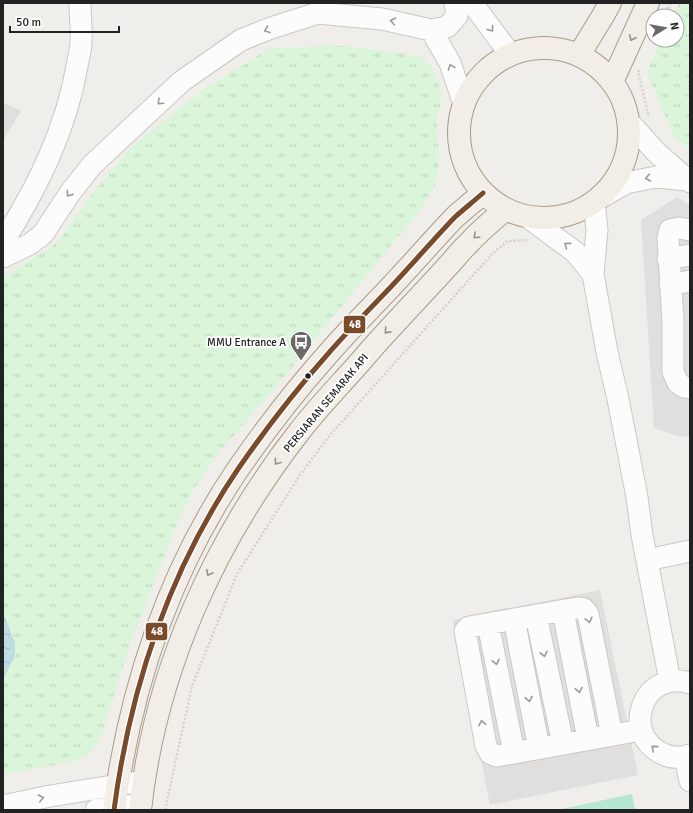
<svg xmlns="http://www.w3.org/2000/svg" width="693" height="813" font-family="Signika,sans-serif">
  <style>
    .park { fill: url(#park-tufts) }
    .pitch { fill: #b7e6d2 }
    .parking { fill: #e0dfde }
    .water { fill: url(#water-ripples) }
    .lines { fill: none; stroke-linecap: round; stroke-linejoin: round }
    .minor-casing { stroke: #c9c8c7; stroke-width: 23 }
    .major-casing { stroke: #a79c86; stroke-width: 24 }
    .path { stroke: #dccecd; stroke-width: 2.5; stroke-dasharray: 2 2; stroke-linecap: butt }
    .minor { stroke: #fdfcfc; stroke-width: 21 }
    .major { stroke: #f3ede7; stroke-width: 22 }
    .bus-1-casing { stroke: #fff; stroke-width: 8 }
    .bus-1 { stroke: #7a4b2a; stroke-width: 5 }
    .oneway { stroke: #9a9a9a }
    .oneway2 { stroke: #95928e }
    .bus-dot { fill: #222; stroke: #fff; stroke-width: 1.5 }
    .labels { text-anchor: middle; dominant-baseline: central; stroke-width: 4; stroke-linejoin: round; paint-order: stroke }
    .poi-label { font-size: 11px; fill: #222; stroke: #fff; text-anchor: end }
    .street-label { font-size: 11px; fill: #222; stroke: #fff }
    .line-badge { stroke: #fff; stroke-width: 1.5 }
    .badge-label { font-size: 11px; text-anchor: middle; font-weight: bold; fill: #fff }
  </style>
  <defs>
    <pattern id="park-tufts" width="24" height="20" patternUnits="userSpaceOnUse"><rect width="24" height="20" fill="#daf5da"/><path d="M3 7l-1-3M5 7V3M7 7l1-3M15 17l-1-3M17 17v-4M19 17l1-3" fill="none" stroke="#bbd2bb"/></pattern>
    <pattern id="water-ripples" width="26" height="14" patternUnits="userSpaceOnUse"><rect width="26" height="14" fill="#bfdbe3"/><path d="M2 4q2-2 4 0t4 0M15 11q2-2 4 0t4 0" fill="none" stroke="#a4bcc2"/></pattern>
  </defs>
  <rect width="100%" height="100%" fill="#f0eeeb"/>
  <path class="park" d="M679,3H690V150L674,138L647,71L662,40H677V16H673Z
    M346,46L421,56L431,66L437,78L441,93V104L437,118V134L439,149L438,173L434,188L420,210L277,386L220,451L196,486L176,526L129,647L103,730L97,744L92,751L84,757L66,763L3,774V278L58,242L86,202L128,150L202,90L270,48Z"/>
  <path class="pitch" d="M632,794L635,810H557Z"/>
  <path class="parking" d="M3,102L21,111L3,141Z
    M677,197L690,205V436L681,437L654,428L641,220Z
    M600,590L638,775L490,805L453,620Z"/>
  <path class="water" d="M3,612L15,643V656L3,679Z"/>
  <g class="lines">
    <g class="minor-casing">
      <path id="minor" d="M472,3L510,54
        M431,30L450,63L464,104
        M628,121L656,152L690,182
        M600,198L626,183L656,177L687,180
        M594,202L597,230L593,274L607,352L618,399L637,497L642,535L670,681
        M529,218L575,252L593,274
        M690,230L679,228L670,230L668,238L673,321V372L678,383L684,387L690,388
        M3,242C37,188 66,130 77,66C78,59 81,50 81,42C82,30 80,16 80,3
        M3,257L30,244L43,234L70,193L92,165L182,81L241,40L271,28L318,13L382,19L431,30L447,27L457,16L455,3
        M668,259L690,255
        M670,285L690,281
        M647,560L690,551
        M563,611L588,739
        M536,615L563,744
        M514,619L539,748
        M488,624L514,753
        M690,683C644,668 619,733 663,754C671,758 681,758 690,755
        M612,735L588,614L584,609L577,608L469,627L465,631L486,746L490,753L497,756L641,730
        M685,757L690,781
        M3,806L50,796L144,781
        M96,810L141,804"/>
    </g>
    <g class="major-casing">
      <path id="major" d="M459 133a85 85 0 1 1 170 0a85 85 0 1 1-170 0Z
        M579,55L604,14L610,3
        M612,82L648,3
        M114,810C130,689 169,571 238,469C265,430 295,391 327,355C345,334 365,314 385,293C409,268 431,242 455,217C464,209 474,201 483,193
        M140,810C155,672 214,541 299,432C318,407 340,385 361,361C388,329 418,299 446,268C454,260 460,251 468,244C479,231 493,221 505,209"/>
    </g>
    <path class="path" d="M665,16L670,3
      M639,70L638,72L649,117
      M690,77L689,82L690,91
      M165,810L192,686L237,574L300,475L330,435L493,253L508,241L529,240"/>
    <use href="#minor" class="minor"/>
    <use href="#major" class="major"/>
    <g class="bus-1-casing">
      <path id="bus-1" d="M114,810C130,689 169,571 238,469C265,430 295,391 327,355C345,334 365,314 385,293C409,268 431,242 455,217C464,209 474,201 483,193"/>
    </g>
    <use href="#bus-1" class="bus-1"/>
  </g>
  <defs><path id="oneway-chevron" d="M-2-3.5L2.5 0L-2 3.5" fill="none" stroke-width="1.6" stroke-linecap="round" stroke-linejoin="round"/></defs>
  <g class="oneway">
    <use href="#oneway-chevron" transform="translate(393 21) rotate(-168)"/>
    <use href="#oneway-chevron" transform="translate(491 29) rotate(53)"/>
    <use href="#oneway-chevron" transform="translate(267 30) rotate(159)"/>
    <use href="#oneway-chevron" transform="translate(451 67) rotate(-110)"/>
    <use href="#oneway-chevron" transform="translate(160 102) rotate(137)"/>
    <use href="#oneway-chevron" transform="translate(648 178) rotate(168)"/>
    <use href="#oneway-chevron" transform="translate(69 194) rotate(125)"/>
    <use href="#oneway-chevron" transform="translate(567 245) rotate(-143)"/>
    <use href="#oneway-chevron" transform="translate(589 620) rotate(76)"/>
    <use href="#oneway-chevron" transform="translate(544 654) rotate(78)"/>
    <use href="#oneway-chevron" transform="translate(496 662) rotate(79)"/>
    <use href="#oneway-chevron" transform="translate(579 690) rotate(79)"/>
    <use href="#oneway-chevron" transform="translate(529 699) rotate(79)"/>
    <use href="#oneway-chevron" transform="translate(482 723) rotate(-101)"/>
    <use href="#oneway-chevron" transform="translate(654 748) rotate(-139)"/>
    <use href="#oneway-chevron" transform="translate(41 798) rotate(-12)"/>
  </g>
  <g class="oneway2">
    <use href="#oneway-chevron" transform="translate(632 38) rotate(115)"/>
    <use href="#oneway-chevron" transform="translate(476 236) rotate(138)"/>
    <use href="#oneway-chevron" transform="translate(387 331) rotate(132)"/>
    <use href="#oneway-chevron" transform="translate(277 462) rotate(126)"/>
    <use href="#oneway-chevron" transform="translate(209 573) rotate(118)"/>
  </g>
  <defs>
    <g id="bus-pin" transform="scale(1.15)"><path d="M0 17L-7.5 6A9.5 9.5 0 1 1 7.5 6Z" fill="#6a6968" stroke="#fff"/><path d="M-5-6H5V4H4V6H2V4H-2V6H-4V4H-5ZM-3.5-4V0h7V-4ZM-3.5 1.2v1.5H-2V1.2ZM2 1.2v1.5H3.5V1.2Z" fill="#fff"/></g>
  </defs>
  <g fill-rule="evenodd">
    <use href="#bus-pin" x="301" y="342"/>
  </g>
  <circle class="bus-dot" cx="308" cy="376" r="3.5"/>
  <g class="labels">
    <g class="poi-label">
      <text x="286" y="342">MMU Entrance A</text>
    </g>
    <g class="street-label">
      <text transform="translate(326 403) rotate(-50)">PERSIARAN SEMARAK API</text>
    </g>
  </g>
  <g class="line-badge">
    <rect x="343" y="315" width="23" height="19" rx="4" fill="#7a4b2a"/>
    <rect x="145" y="622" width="23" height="19" rx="4" fill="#7a4b2a"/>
  </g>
  <g class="badge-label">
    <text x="355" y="328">48</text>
    <text x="157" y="635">48</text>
  </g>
  <rect width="693" height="813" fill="none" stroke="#222222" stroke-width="8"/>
  <g transform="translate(665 28) rotate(79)"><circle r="19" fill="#ffffff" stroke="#a7a7a7"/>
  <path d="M0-3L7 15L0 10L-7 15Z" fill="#6a6968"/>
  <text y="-6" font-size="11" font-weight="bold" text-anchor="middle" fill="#222222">N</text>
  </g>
  <path d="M10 26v6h109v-6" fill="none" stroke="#222222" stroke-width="2"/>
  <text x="16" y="26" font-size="12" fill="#222222" stroke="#ffffff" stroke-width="3" paint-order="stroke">50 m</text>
</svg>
